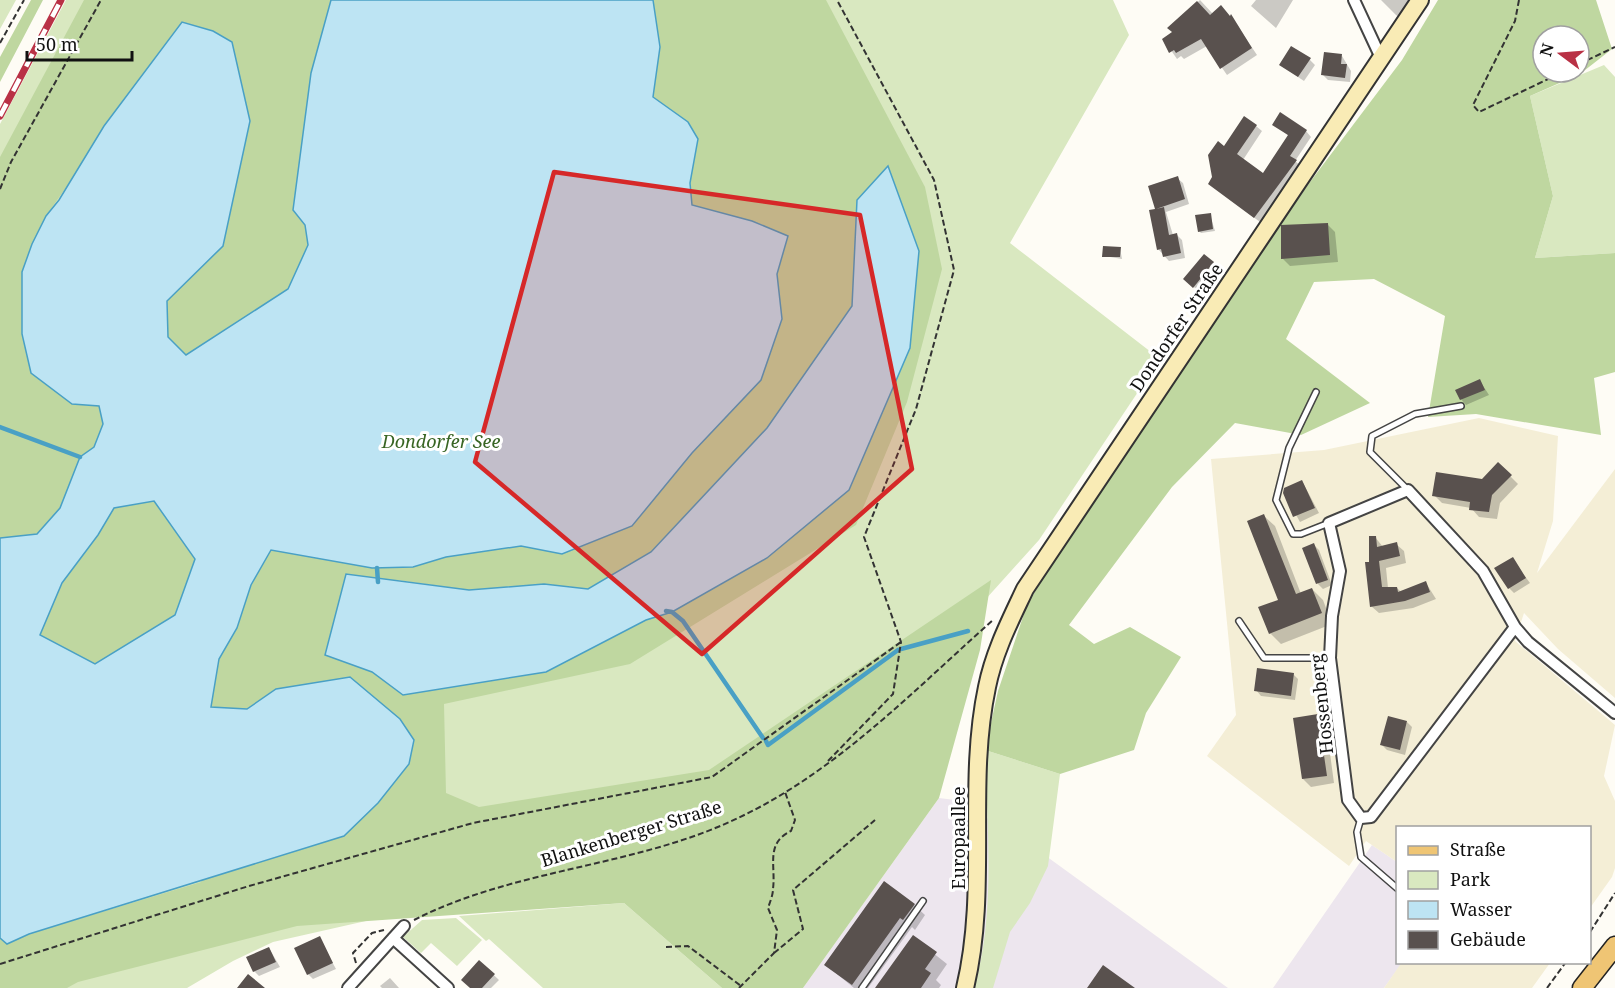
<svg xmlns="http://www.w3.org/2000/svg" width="1615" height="988" font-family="'Noto Serif',serif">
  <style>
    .industrial { fill: #ede6ee }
    .farmland { fill: #f4eed6 }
    .green { fill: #d9e8c0 }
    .forest { fill: #bfd7a0; fill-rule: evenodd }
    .water { fill: #bde4f3; stroke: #49a0c5; stroke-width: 1.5; fill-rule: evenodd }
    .shadow { fill: #0003 }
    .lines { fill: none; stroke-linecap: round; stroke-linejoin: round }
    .stream { stroke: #49a0c5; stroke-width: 4.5 }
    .building { fill: #59514e }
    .lane-casing { stroke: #444; stroke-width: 8 }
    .street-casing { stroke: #444; stroke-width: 14 }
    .secondary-casing { stroke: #333; stroke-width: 20 }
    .primary-casing { stroke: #222; stroke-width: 21 }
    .path { stroke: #333; stroke-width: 2; stroke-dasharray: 6 3; stroke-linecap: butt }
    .lane { stroke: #fff; stroke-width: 5 }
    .street { stroke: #fff; stroke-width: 10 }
    .secondary { stroke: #f9ebb5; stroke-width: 16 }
    .primary { stroke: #efc574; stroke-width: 18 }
    .rail-casing { stroke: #b93145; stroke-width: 7 }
    .rail { stroke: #fff; stroke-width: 4.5; stroke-dasharray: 14; stroke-linecap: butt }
    .marked { fill: #d62828; fill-opacity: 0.2; stroke: #d62828; stroke-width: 4.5; stroke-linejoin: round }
    .labels { text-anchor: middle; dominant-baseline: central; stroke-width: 6; stroke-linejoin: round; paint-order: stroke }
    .street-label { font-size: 18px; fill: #111; stroke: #fff }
    .park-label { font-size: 18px; font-style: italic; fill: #386524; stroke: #fff }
  </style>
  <rect width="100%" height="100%" fill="#fefcf5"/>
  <path class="industrial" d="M939,798L955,800L1017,835L1228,988H803Z
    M1372,845L1397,862L1398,962L1402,963L1384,988H1273Z"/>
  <path class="farmland" d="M1479,418L1558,436L1553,521L1537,573L1615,469V698L1558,649L1524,613L1515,641L1615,725L1604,776L1615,801V868L1612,877L1590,908V828H1398L1397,862L1366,841L1349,866L1207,756L1236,715L1211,459L1324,450Z
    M1402,962H1550V963L1532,988H1384Z"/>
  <path class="green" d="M0,0H16L0,29Z
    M66,0H1113L1129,35L1010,243L1160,359L1039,540L922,670L419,909L273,942L233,961L187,988H0V124Z
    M1604,65L1615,77V253L1535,258L1553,196L1530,96Z
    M985,750L1060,774L1048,866L1030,903L1010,932L993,988H974C996,915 987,826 985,750Z
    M624,903L722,988H543L489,939L486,941L459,916Z
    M456,918L482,940L457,966L431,943L421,953L403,937L422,920Z"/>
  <path class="forest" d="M31,0H43L0,82V57Z
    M84,0H331L311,74L293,210L305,225L308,245L288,289L186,355L168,337L167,301L223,246L232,42L213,31L182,22L46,216L72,404L100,406L103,424L94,447L80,457L60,508L37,534L0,538V157Z
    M653,0H826L925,187L942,269L907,402L856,525L630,664L444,704L446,793L479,807L709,770L991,580L980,650L939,798L803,988H722L624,903L297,926L78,982L67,988H0V938L7,944L29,934L201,882L276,689L247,710L210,707L219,659L237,628L251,585L271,550L372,568L413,567L446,557L521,546L562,554L632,526L692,453L761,380L782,319L777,274L788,236L752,221L692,205L690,183L698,139L688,122L653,97L660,47ZM857,200L919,251L910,348L849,490L672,612L646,620L546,672L403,695L372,672L397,580L469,590L544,584L588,589L651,552L767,428L852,306Z
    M1438,0H1596L1612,49L1580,74L1530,96L1553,196L1535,258L1615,253V372L1594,378L1601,435L1476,414L1428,417L1445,316L1374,279L1314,282L1286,339L1370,403L1301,435L1235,423L1172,487L1069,625L1094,644L1130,627L1181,657L1146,713L1134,750L1060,774L985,750L998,691L1027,605L1063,545L1110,477L1176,372L1310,182L1402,60ZM1543,36H1579V72H1543Z
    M154,501L195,559L175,615L95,664L40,635L62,583L98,535L114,508Z"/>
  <path class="water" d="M331,0H653L660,47L653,97L688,122L698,139L690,183L692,205L752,221L788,236L777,274L782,319L761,380L692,453L632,526L562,554L521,546L446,557L413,567L372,568L271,550L251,585L237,628L219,659L211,707L247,709L276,689L350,677L400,719L414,740L409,764L378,803L344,836L29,934L7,944L0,938V538L37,534L60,508L80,457L94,447L103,424L99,406L72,404L31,373L22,334V272L32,244L46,216L59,200L104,126L182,22L213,31L232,42L250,121L223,246L167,301L168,337L186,355L288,289L308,245L305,225L293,210L311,73ZM154,501L195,559L175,615L95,664L40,635L62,583L98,535L114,508Z
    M888,166L919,251L910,348L849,490L767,558L672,612L646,620L546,672L403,695L372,672L325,655L346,574L469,590L544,584L588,589L651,552L767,428L852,306L857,200Z"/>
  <path class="shadow" d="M1200,0L1213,14L1235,22L1257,55L1227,75L1207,46L1184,59L1181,56L1177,59L1164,40L1175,33L1170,28Z
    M1256,0H1293L1276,28L1251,6Z
    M1381,0H1419L1412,26L1396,15Z
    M1342,56L1351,71L1350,82L1328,80L1323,75Z
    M1310,60L1315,65L1304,81L1280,65Z
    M1274,124L1306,131L1311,137L1295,161L1302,167L1260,222L1216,189L1225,148L1256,126L1262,131L1243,160L1264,175L1290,137Z
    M1177,178L1183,183L1189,204L1166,212L1173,235H1177L1182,240L1185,258L1169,261L1158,249L1157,210L1150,187Z
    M1210,215L1215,231L1201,233L1199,231Z
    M1327,224L1335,232L1338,262L1290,266L1282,258Z
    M1120,248L1122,259L1104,256Z
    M1213,263L1217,268L1199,291L1190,284Z
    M1480,381L1489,395L1466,405L1461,399Z
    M1498,464L1518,484L1500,503L1497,519L1479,517L1471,508L1442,503L1434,495L1483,480Z
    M1302,481L1319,513L1300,522L1284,493Z
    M1264,516L1275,526L1301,594L1312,589L1323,600L1332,624L1281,644L1270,633L1280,600Z
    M1375,537L1383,547L1396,544L1404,551L1406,563L1386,568L1388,588H1397L1401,592L1426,583L1436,599L1413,608L1379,613L1371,606L1370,563Z
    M1314,545L1319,550L1332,585L1323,589L1318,584L1304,549Z
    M1512,559L1530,583L1514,593L1509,588Z
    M1293,674L1298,679L1295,700L1261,696L1256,690Z
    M1318,716L1326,724L1334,783L1311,787L1303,779Z
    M1407,722L1412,727L1405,755L1387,750L1382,745Z
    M914,905L925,915L915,930L912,927L868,988H854L826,965Z
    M913,937L947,964L936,980L941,985L939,988H877Z
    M319,938L336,969L313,979L308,974Z
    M269,948L280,967L259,976L254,971Z
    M480,962L499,980L491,988H472Z
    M390,978L399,988H382L380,986Z"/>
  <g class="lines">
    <path class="stream" d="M0,427L80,457
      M377,568L378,582
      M666,611L672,612L683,621L763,738
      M901,649L968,631
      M766,741L768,745L898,650"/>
  </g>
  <path class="building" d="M1197,1L1210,15L1221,5L1230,16L1231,14L1252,48L1220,69L1201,39L1176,53L1174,50L1169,53L1162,39L1172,32L1167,28Z
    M1291,46L1311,58L1298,77L1279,65Z
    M1324,52L1342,54L1341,64H1347L1345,78L1321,75Z
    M1280,112L1307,130L1290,156L1297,160L1254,218L1208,184L1212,177L1208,155L1218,141L1224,146L1244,116L1257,125L1237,154L1263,173L1288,135L1272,125Z
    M1178,176L1185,199L1156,209L1164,207L1169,235L1177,233L1181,253L1163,257L1161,249L1157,250L1149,210L1155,209L1148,186Z
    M1211,213L1213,229L1198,232L1195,215Z
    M1328,223L1330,255L1281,259V225Z
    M1103,246L1121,247L1120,257H1102Z
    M1204,254L1214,262L1193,288L1183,279Z
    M1480,379L1485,390L1460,400L1455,390Z
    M1498,462L1512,475L1492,495L1489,512L1469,510L1470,502L1432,496L1436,472L1482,479Z
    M1302,480L1315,508L1293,517L1283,493L1284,488Z
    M1264,514L1296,594L1312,588L1322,613L1269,634L1258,607L1278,600L1247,521Z
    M1369,536H1376L1377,547L1397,542L1400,556L1379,561L1382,587H1397L1398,592L1426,581L1430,592L1405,601L1370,607L1365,562H1369Z
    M1314,543L1328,580L1316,584L1302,548Z
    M1513,557L1526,578L1508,589L1494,568Z
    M1257,668L1294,673L1291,696L1254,691Z
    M1318,714L1327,776L1302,779L1293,718Z
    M1388,716L1407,721L1400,750L1380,745Z
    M884,881L915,904L903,920L900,918L852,985L824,965Z
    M913,935L937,952L925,969L931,973L921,988H875Z
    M320,936L333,963L307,975L294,948Z
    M269,947L276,962L253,972L246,957Z
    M479,960L495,974L482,988H470L461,980Z
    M1103,965L1135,988H1087Z
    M248,974L265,988H237Z"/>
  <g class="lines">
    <g class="lane-casing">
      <path id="lane" d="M1316,392L1289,448L1276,500L1293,534H1301L1329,523
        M1407,489L1370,452L1372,436L1415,414L1461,406
        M1239,621L1264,658H1330
        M1361,818L1357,832L1361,857L1398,889
        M862,988L923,901"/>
    </g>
    <g class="street-casing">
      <path id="street" d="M1354,0L1381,58
        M1515,627L1371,817L1361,818L1348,800L1330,658L1332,616L1340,571L1329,523L1408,490L1483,571L1515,627L1528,642L1615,713
        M393,938L448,988
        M348,988L404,926"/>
    </g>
    <g class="secondary-casing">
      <path id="secondary" d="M965,988C989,888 966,786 987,687C994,652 1010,621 1025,589L1420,0"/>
    </g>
    <g class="primary-casing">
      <path id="primary" d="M1582,988L1615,946"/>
    </g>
    <path class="path" d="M1519,0L1515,21L1473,105L1479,112L1563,72
      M0,43L24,0
      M1579,64L1615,47
      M0,189L11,162L101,0
      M828,761L893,694L901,642L864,537L916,409L954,270L934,180L837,0
      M414,920C516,868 636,867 738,818C836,772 913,691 992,621
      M1590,932L1615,893
      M666,947L688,946L741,986
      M774,953L803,929L793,890L875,820
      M356,963L353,953L372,933L384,930
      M0,964L249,886L473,823L712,777L901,642
      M739,988L774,953L777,930L768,908C770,902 773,895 773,889C776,866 765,843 791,831L795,820L785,792
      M1547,988L1566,962"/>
    <use href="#lane" class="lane"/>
    <use href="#street" class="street"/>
    <use href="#secondary" class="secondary"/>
    <use href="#primary" class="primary"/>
    <g class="rail-casing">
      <path id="rail" d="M0,116L61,0"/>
    </g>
    <use href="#rail" class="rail"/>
  </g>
  <path class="marked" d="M554,172L860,215L912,469L702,654L475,462Z"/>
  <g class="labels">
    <g class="street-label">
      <text transform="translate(1176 327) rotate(-56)">Dondorfer Straße</text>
      <text transform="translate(1321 704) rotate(-96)">Hossenberg</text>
      <text transform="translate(631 833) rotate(-17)">Blankenberger Straße</text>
      <text transform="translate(958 838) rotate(-90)">Europaallee</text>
    </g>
    <g class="park-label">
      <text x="441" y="441">Dondorfer See</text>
    </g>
  </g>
  <rect x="1396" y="826" width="195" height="138" fill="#ffffff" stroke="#a0a0a0" stroke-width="1.5"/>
  <rect x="1408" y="846" width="30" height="9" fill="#efc574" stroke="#a0a0a0" stroke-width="1.5"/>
  <text x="1450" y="856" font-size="18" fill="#111111">Straße</text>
  <rect x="1408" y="871" width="30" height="18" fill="#d9e8c0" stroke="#a0a0a0" stroke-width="1.5"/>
  <text x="1450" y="886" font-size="18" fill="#111111">Park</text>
  <rect x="1408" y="901" width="30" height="18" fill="#bde4f3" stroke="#a0a0a0" stroke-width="1.5"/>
  <text x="1450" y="916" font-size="18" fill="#111111">Wasser</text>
  <rect x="1408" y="931" width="30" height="18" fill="#59514e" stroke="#a0a0a0" stroke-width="1.5"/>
  <text x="1450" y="946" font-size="18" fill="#111111">Gebäude</text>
  <g transform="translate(1561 54) rotate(286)"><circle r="28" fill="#ffffff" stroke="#a0a0a0" stroke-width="1.5"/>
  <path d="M0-4.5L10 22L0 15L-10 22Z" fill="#b93145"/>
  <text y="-9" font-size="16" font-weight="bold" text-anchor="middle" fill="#111111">N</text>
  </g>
  <path d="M27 51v9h105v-9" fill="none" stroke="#111111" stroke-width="3"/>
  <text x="36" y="51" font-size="18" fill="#111111" stroke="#ffffff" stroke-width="4.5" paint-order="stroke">50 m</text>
</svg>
